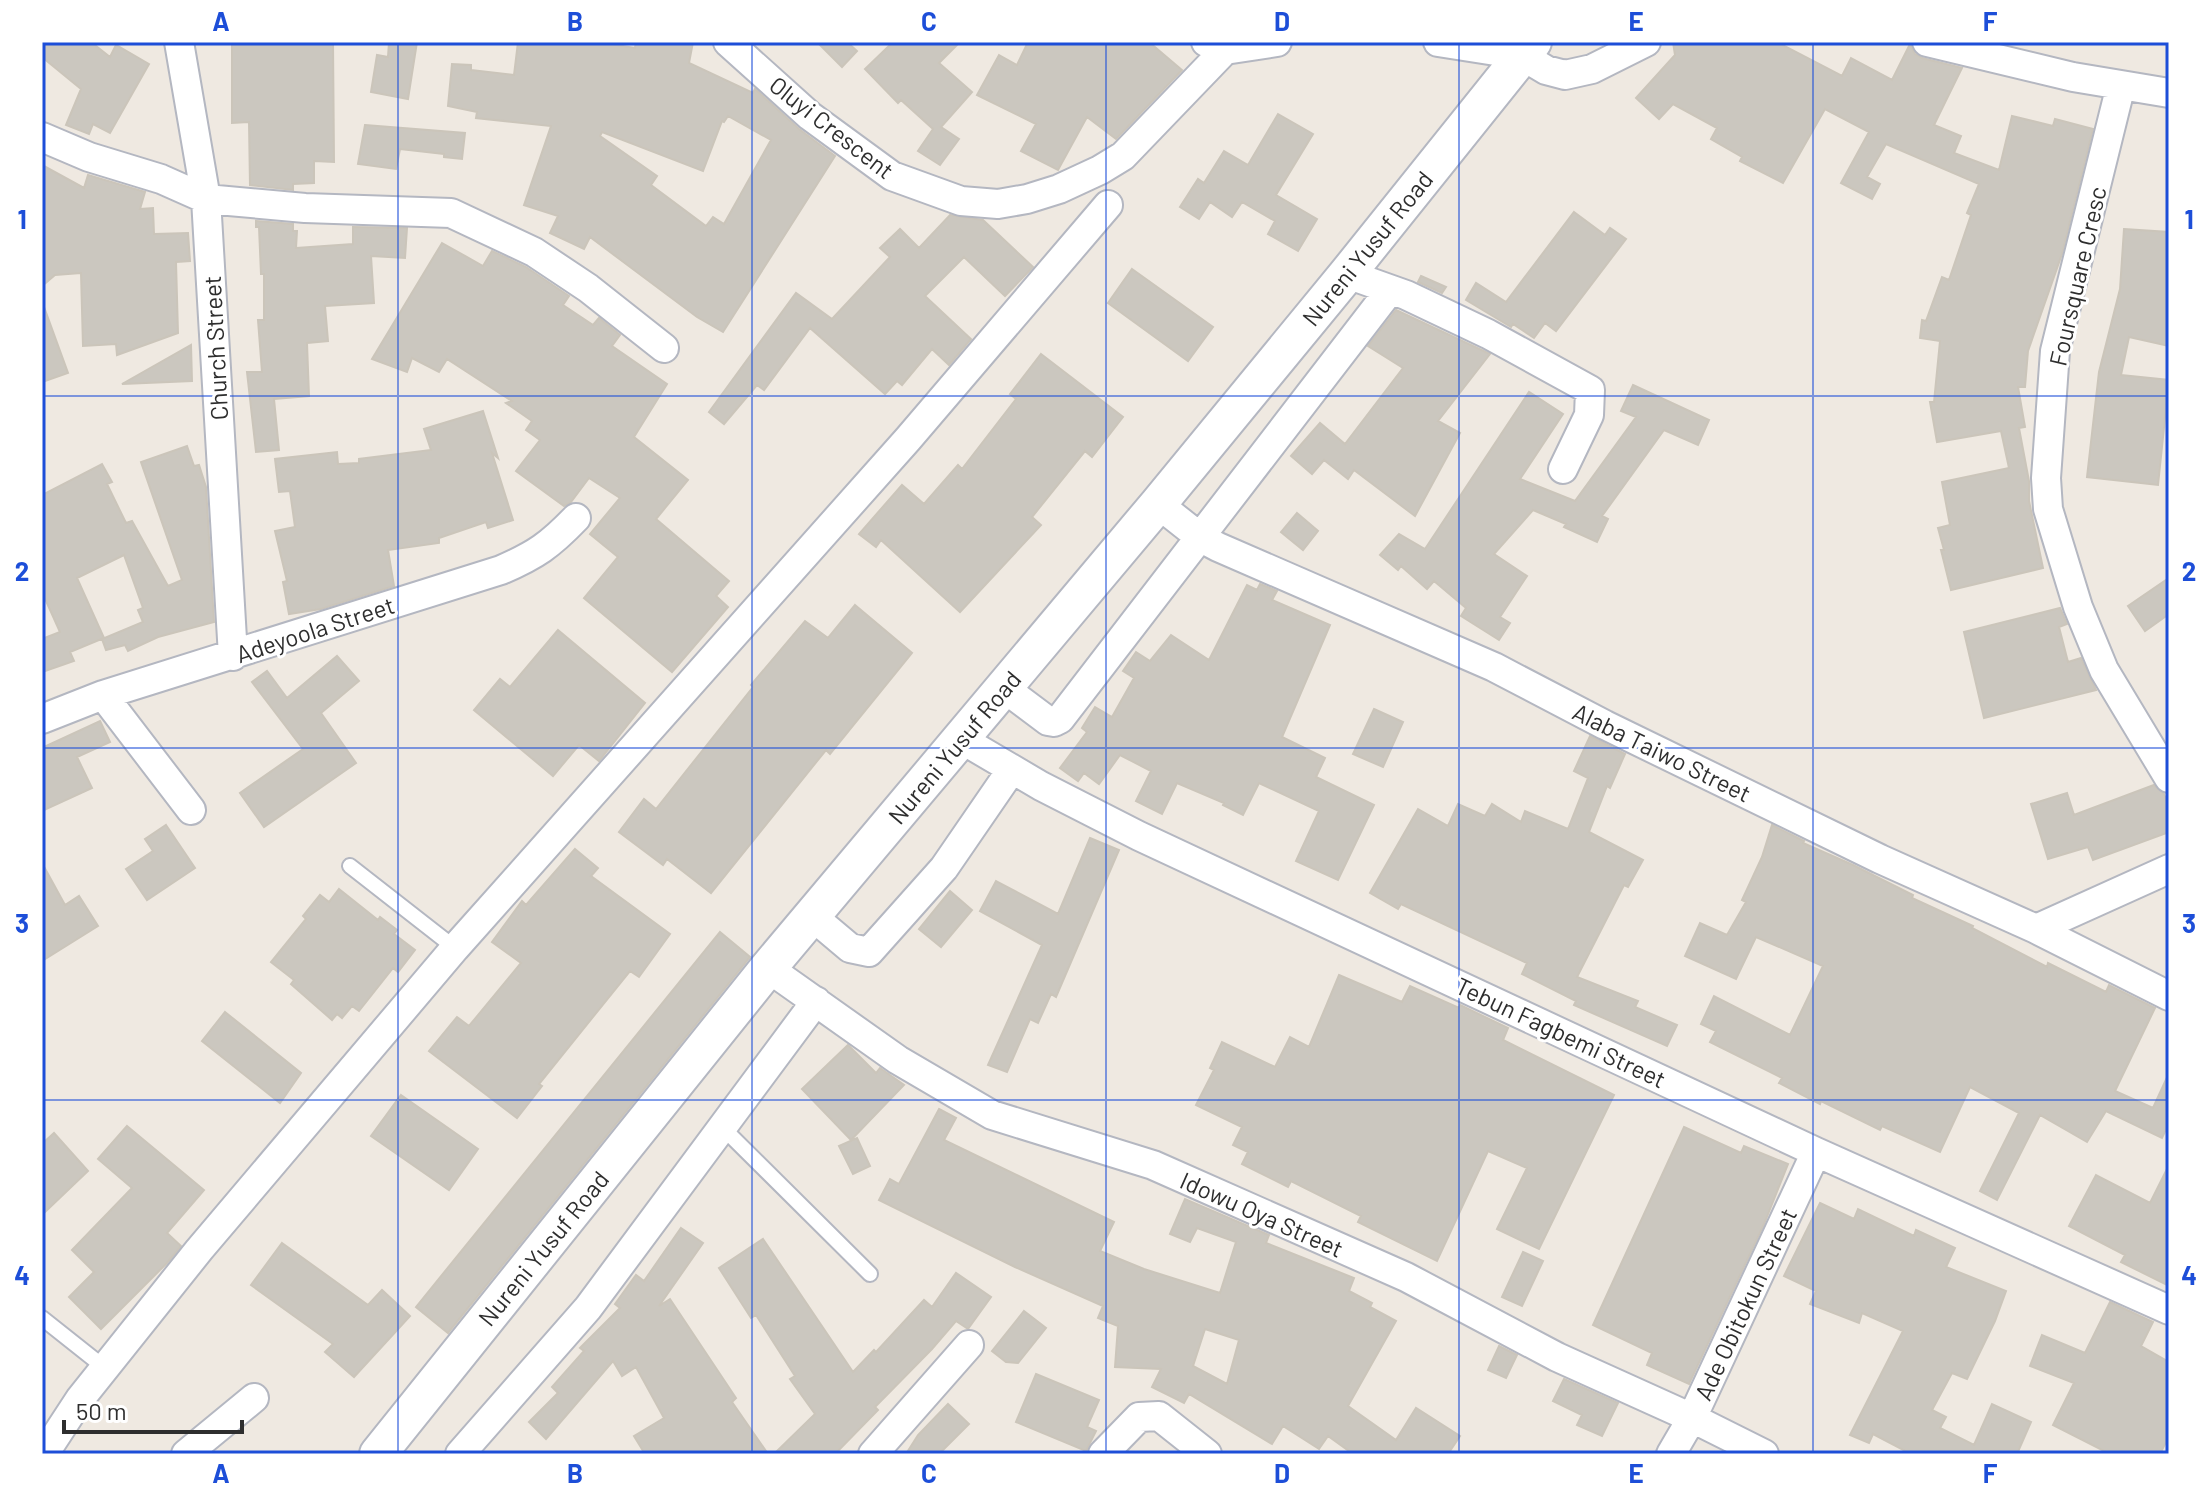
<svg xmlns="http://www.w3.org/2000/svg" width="2211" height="1496" font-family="Barlow,sans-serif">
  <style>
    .building { fill: #cbc7bf; stroke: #cbc5ba; stroke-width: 2; fill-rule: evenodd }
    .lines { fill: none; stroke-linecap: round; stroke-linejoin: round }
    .service-casing { stroke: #b4b7c1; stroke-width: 18 }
    .minor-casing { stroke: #b4b7c1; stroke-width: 32 }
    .tertiary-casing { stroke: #b4b7c1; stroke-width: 40 }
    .service { stroke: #fff; stroke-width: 14 }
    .minor { stroke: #fff; stroke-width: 28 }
    .tertiary { stroke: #fff; stroke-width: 36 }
    .grid { fill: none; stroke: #1d4ed8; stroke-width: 2; stroke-opacity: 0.55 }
    .labels { text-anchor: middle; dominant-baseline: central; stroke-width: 6; stroke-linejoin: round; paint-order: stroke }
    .street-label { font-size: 24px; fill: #2e2e2e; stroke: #fff }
    .neatline { fill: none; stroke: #1d4ed8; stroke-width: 3 }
    .grid-label { font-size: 26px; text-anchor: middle; font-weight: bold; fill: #1d4ed8 }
  </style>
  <rect width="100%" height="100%" fill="#efe9e1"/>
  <path class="building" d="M42,42H91L110,57L116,45L149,64L110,133L93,124L89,134L66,125L81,89L42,57Z
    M232,42H333L334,162L314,161V183L293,184V190L250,185L249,122L232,123Z
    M389,42H417L408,99L371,92L377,55L388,57Z
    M518,42H599L635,48L636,42H693L689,63L753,93L755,89L799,129L835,156L723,332L697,317L590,237L584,249L550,233L558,216L524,205L551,126L476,118L477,112L448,106L452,64L471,65V70L514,75ZM728,116L771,140L724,224L713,217L706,226L651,185L657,176L600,136L602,132L703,171L722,121L724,122Z
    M817,42H847L857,51L842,67Z
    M893,42H960L939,63L972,92L941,127L959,139L940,165L918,151L933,129L901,100L898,103L865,69Z
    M1028,42H1149L1182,70L1116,139L1087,117L1058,170L1021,151L1036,124L977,95L999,55L1017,65Z
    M1673,42H1777L1842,76L1851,58L1892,80L1910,44L1915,54L1922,58L1962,68L1934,125L1961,136L1954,153L1999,170L2012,116L2053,126L2055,119L2093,129L2062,254L2028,351L2025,387H2018L2025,427L2019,428L2029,481V501L2043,568L1951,590L1941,550H1944L1938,528L1950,525L1942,482L2009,468L2001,431L1937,442L1930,402H1934L1940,341L1920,338L1922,320L1926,321L1942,277L1949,280L1971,215L1967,213L1979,184L1886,144L1867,177L1880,184L1872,199L1841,183L1869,132L1825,109L1783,183L1740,161L1742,157L1711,139L1717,128L1673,104L1659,119L1636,98L1675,55Z
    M1278,114L1313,134L1276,195L1317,219L1298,251L1268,234L1275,221L1242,202L1232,217L1210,202L1199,219L1180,207L1198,179L1204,183L1224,151L1248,165Z
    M365,125L465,133L462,159L444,157V154L400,149L396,169L358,164Z
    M42,165L84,188L88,175L145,192L140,209L153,208L154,234L188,233L190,261L176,262L178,333L117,355L116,344L83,346L81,273L55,275L42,286Z
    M1574,212L1605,235L1610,228L1626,239L1556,331L1545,323L1534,338L1513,324L1511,327L1466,300L1476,283L1506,302Z
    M950,215L983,220L1033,267L1005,296L964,257L925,296L971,339L949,365L932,349L902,385L897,381L885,394L810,328L764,390L757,385L724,424L709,412L796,293L832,319L890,257L880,248L900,229L919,248Z
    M256,221L293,224V231H297L296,248L353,244V227L407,228L405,258L371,256L374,303L325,306L328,341L307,343L309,396L274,399L279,450L256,452L247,372H262L258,320H264V274H261L259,227H256Z
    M2124,229L2169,232V346L2129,337L2121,375L2169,380L2158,485L2087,477L2099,372L2120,289Z
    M442,243L483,266L492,251L526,267L569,296L563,305L593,325L599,318L620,335L612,346L667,384L634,437L688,480L656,519L729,581L716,596L728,607L672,672L584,598L618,557L590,534L620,498L589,478L571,502L564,506L516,471L540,440L526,430L532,421L506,403L512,401L447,359L439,372L412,358L407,372L372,359Z
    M1132,269L1213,327L1188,361L1108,303Z
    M1421,276L1446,287L1442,293L1418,282Z
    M42,307H44L68,373L42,382Z
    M1396,310L1490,354L1438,421L1460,433L1415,516L1354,470L1348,479L1324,460L1312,474L1291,456L1320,423L1345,444L1403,368L1368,346Z
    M191,345L192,381L122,384Z
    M1041,354L1123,417L1092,457L1085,451L1032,517L1041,525L960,612L881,540L876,547L859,534L902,485L924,504L958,465L962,469L1016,399L1010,394Z
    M1633,385L1709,420L1698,445L1664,430L1602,516L1608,519L1597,542L1564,527L1566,524L1533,510L1494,554L1527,576L1500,617L1510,623L1499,640L1461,616L1466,608L1434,581L1427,589L1401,566L1398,570L1380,555L1399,534L1425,549L1529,392L1563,414L1520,479L1575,501L1636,417L1621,411Z
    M483,411L498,458L492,453L513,520L488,528L486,522L439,538V543L388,550L394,586L321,609L289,614L283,582L287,581L275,531L295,527L290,491L279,492L275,459L337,452L338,464L359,463V459L431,450L424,429Z
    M187,446L194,466L199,465L206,487L214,622L158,637L128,651L125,645L106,650L102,639L143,622L138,610L143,608L124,555L77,578L104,638L70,652L74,661L42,672V639L60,632L42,592V495L102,464L112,482L107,484L126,523L132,521L168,586L182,580L141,462Z
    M1297,513L1318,531L1303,550L1281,532Z
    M2169,578V614L2145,631L2128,606Z
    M1260,584L1277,591L1272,600L1330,625L1282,737L1325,758L1316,777L1374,805L1338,880L1296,861L1319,811L1259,783L1243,815L1223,805L1224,803L1177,783L1162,814L1136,801L1151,771L1120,755L1099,784L1084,773L1078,781L1060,768L1087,732L1082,728L1095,707L1112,717L1134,678L1123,671L1136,652L1150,661L1171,635L1209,660L1247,585L1257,590Z
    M855,605L912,653L830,754L826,750L711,893L667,859L663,865L619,832L644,799L656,809L753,687L751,685L805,621L828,638Z
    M2060,608L2067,624L2059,627L2068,662L2081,658L2096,690L1984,718L1964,632Z
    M558,630L645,703L599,761L579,745L553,776L474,710L500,679L510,687Z
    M337,656L359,681L321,713L356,763L264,827L240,793L303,749L252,682L267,671L287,698Z
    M1374,709L1403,722L1383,767L1353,754Z
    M100,721L110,742L77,757L92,788L42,811V748Z
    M1590,736L1625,754L1610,788L1607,786L1589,832L1643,860L1628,887L1624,885L1577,977L1638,1001L1635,1007L1677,1025L1667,1046L1574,1005L1576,1001L1522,974L1527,963L1401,904L1398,909L1370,893L1418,809L1448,826L1458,804L1485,816L1492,804L1521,822L1525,811L1568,829L1588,778L1574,771Z
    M2154,785L2164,794L2169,807V832L2093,860L2088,847L2048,859L2031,804L2067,793L2074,815Z
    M166,825L195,868L147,900L126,869L153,851L145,839Z
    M1772,825L1804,841L1803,843L1853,865L1913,895L1912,898L1973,926L1972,928L2047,967L2048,963L2106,992L2109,985L2155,1008L2115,1091L2153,1108L2169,1073V1123L2162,1138L2106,1111L2087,1142L2040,1115L1997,1200L1980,1191L2019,1113L1970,1087L1940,1152L1882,1126L1880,1130L1821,1101L1820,1104L1779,1083L1782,1078L1710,1042L1716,1031L1701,1024L1714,996L1790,1035L1823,966L1756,937L1736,979L1685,956L1700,923L1727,935L1746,902L1742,900L1762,857Z
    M1090,838L1119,850L1056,997L1051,994L1038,1023L1030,1019L1007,1072L988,1065L1042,945L980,911L996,881L1058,914Z
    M575,849L598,868L591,876L670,934L639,977L630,971L539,1084L542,1086L517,1118L429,1051L457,1017L469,1026L521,963L492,942L522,901L526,905Z
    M42,863L65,905L79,896L98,926L42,961Z
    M339,889L378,920L380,917L397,930L394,934L415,950L398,972L393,968L359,1011L352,1006L342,1018L337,1014L332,1020L291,984L294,980L271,962L306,919L303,916L320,895L329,902Z
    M950,891L972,910L941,947L919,929Z
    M720,932L750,957L448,1333L416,1307Z
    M1339,975L1402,1002L1410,986L1459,1008L1460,1005L1508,1028L1503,1040L1614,1095L1539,1249L1497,1229L1527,1168L1488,1151L1437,1261L1358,1222L1361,1216L1291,1181L1288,1187L1242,1164L1248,1152L1233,1145L1242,1127L1196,1105L1214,1070L1210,1068L1222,1042L1275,1067L1290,1037L1309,1047Z
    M225,1012L301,1073L280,1103L202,1041Z
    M848,1045L876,1073L880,1068L904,1085L851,1140L802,1089Z
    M401,1095L478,1149L449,1190L371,1136Z
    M939,1109L956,1118L944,1140L1114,1222L1100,1251L1144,1269L1220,1293L1236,1242L1197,1228L1190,1242L1170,1234L1185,1199L1269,1235L1266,1243L1354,1278L1349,1291L1372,1303L1370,1307L1396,1321L1348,1406L1396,1440L1416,1408L1460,1436L1448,1454H1353L1328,1436L1319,1449L1283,1426L1272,1444L1189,1394L1184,1403L1152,1387L1161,1369L1115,1367L1118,1326L1098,1318L1103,1306L1015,1267L879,1200L890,1179L899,1184ZM1205,1329L1239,1340L1227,1384L1193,1366Z
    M127,1126L204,1190L167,1233L181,1246L167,1263L101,1329L69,1297L94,1272L72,1250L132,1188L98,1159Z
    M1684,1127L1741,1153L1744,1146L1788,1164L1764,1224L1689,1384L1647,1365L1652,1353L1593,1325Z
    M54,1133L88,1171L42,1215V1144Z
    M857,1138L870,1166L853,1174L839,1146Z
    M2169,1165V1286L2121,1262L2125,1255L2069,1226L2096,1175L2150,1203Z
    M1820,1203L1854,1219L1858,1209L1914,1236L1916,1230L1955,1248L1946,1267L2006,1291L1995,1321L1967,1379L1952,1373L1932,1410L1946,1417L1940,1428L1974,1445L1992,1404L2031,1422L2017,1454H1911L1873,1434L1869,1443L1850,1435L1903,1331L1862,1313L1859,1323L1810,1304L1816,1291L1784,1276Z
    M681,1228L703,1243L659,1306L670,1299L736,1398L732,1402L768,1454H645L634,1436L664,1418L636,1367L622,1376L613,1361L546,1439L529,1422L558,1393L552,1387L584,1351L580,1348L620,1308L615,1304L636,1275L644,1281Z
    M763,1239L853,1372L874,1350L876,1352L924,1300L932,1307L956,1273L991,1297L968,1329L956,1321L932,1349L875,1407L878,1410L835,1454H774L815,1414L790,1379L795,1376L756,1315L751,1318L719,1268Z
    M282,1243L368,1305L382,1290L410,1316L354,1377L325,1352L333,1344L251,1285Z
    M1523,1252L1543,1261L1522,1306L1502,1297Z
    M2110,1302L2153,1322L2141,1346L2169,1362V1436L2160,1454H2110L2053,1425L2074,1383L2030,1366L2042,1335L2085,1353Z
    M1024,1311L1046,1328L1018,1363L1006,1362L992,1351Z
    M1499,1346L1517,1355L1506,1378L1488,1370Z
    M1036,1374L1099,1400L1087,1427L1096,1431L1086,1451L1016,1422Z
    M1564,1379L1618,1403L1602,1436L1577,1425L1582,1415L1553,1401Z
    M948,1404L969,1424L939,1454H906L918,1435Z"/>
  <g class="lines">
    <g class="service-casing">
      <path id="service" d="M350,866L455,948
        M722,1127L870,1274
        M42,1318L105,1368"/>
    </g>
    <g class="minor-casing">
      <path id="minor" d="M179,42L206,199L233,656
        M728,42L810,116L892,176L961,201L998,204L1027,199L1059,189L1100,170L1123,156L1225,50
        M1206,42L1225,50L1277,42
        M1438,42L1521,55L1546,70L1565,75L1592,69L1646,42
        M1927,42L2073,77L2169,93
        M2121,85L2055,351L2046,478L2048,509L2078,607L2104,670L2169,778
        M42,137L89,157L161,179L206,199L305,208L451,213L534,252L588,288L664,348
        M1347,274L1406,295L1488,334L1590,390L1589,415L1563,469
        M1158,504L1201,538L1218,547L1494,667L1605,725L1880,859L2036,929L2169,996
        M1004,688L1048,721L1054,722L1060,719L1390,290
        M103,695L191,810
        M42,719L103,695L501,570C536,555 550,545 576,518
        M961,739L1041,786L1139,836L1816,1152L2169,1310
        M812,916L850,948L869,952L944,868L1012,769
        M2036,929L2169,869
        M768,968L898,1060L992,1115L1153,1165L1406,1277L1557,1357L1692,1418L1764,1454
        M44,1454L80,1399L199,1250L455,948L908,439L1108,205
        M186,1454L254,1398
        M460,1454L588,1308L816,1001
        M873,1454L969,1345
        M1103,1454L1139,1417L1159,1416L1207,1454
        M1671,1454L1692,1418L1816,1152"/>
    </g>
    <g class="tertiary-casing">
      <path id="tertiary" d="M378,1454L768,968L1158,504L1347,274L1533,42"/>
    </g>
    <use href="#service" class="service"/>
    <use href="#minor" class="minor"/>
    <use href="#tertiary" class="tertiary"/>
  </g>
  <path class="grid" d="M398,42V1454M752,42V1454M1106,42V1454M1459,42V1454M1813,42V1454M42,396H2169M42,748H2169M42,1100H2169"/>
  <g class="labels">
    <g class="street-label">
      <text transform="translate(832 127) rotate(38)">Oluyi Crescent</text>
      <text transform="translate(1367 248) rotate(-51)">Nureni Yusuf Road</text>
      <text transform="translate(2077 276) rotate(-77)">Foursquare Cresc</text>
      <text transform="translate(215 348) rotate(-93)">Church Street</text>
      <text transform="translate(315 629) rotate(-18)">Adeyoola Street</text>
      <text transform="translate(954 747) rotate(-50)">Nureni Yusuf Road</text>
      <text transform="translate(1662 752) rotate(26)">Alaba Taiwo Street</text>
      <text transform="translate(1561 1032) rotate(25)">Tebun Fagbemi Street</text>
      <text transform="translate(1262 1214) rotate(24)">Idowu Oya Street</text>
      <text transform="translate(543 1248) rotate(-51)">Nureni Yusuf Road</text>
      <text transform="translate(1745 1304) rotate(-65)">Ade Obitokun Street</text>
    </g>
  </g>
  <rect width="2211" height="1496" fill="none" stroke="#ffffff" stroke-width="88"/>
  <path d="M64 1420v12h178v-12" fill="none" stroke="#2e2e2e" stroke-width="4"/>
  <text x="76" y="1420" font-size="24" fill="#2e2e2e" stroke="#ffffff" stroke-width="6" paint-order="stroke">50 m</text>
  <rect x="44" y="44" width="2123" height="1408" class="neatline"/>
  <g class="grid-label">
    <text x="221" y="31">A</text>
    <text x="575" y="31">B</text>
    <text x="929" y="31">C</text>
    <text x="1282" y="31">D</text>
    <text x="1636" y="31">E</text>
    <text x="1990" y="31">F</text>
    <text x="22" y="229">1</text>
    <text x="2189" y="229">1</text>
    <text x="22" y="581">2</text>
    <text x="2189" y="581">2</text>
    <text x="22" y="933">3</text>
    <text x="2189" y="933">3</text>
    <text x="22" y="1285">4</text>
    <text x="2189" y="1285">4</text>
    <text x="221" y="1483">A</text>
    <text x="575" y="1483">B</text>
    <text x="929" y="1483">C</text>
    <text x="1282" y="1483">D</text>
    <text x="1636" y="1483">E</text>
    <text x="1990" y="1483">F</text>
  </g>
</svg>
